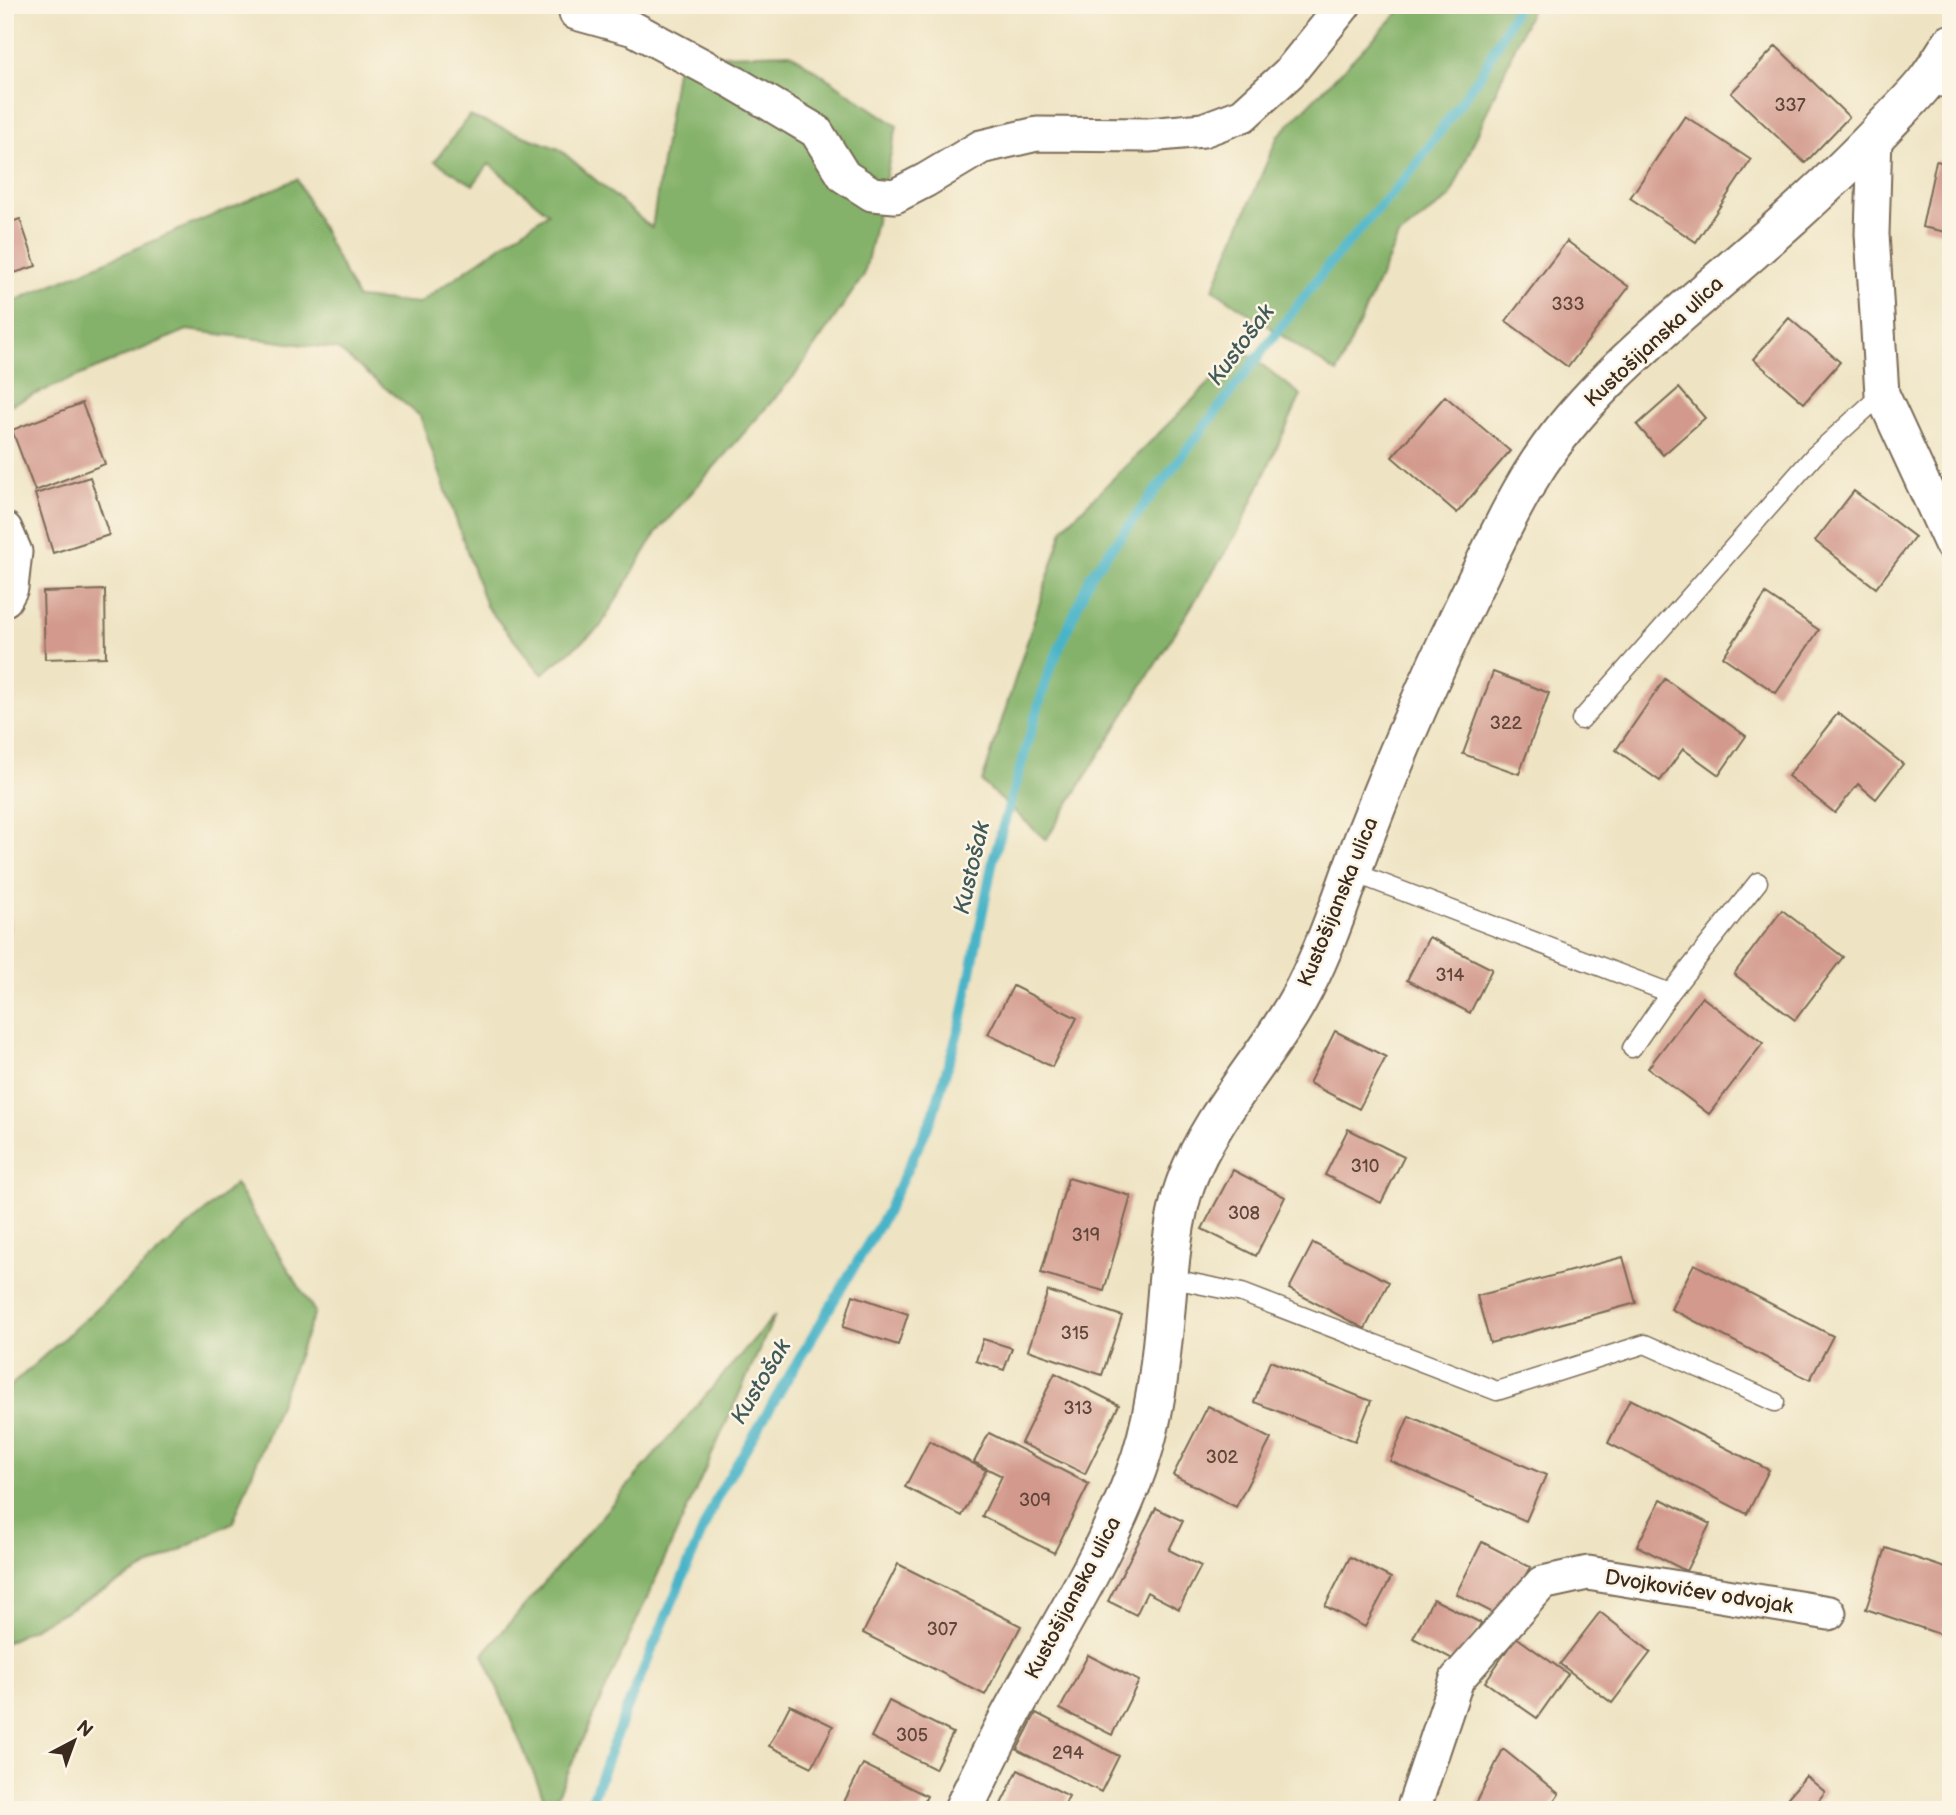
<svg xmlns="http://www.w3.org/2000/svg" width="1956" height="1815" font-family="'Balsamiq Sans',sans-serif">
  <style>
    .forest { fill: #85b26b; stroke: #606e44; stroke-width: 2 }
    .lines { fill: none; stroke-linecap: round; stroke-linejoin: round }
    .stream { stroke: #49b4c7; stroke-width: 10 }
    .building { fill: #d2998c }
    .service-casing { stroke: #7a6b57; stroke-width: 21 }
    .minor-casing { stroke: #7a6b57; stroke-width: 37 }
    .tertiary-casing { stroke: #7a6b57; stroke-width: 42 }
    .service { stroke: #fff; stroke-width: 18 }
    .minor { stroke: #fff; stroke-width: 33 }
    .tertiary { stroke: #fff; stroke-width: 38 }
    .labels { text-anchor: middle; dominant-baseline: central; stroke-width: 5; stroke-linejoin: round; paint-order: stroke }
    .number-label { font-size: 18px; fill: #61463a }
    .street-label { font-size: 21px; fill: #3b2a1e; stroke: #fcf5e5 }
    .water-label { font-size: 23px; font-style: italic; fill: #405a59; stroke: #fcf5e5 }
  </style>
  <rect width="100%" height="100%" fill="#fcf5e5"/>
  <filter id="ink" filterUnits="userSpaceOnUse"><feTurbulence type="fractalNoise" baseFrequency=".0143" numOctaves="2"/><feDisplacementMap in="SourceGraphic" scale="14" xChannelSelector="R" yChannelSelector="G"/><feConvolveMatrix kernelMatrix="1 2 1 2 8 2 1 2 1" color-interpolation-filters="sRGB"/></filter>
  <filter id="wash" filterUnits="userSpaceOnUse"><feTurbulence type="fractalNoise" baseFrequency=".00686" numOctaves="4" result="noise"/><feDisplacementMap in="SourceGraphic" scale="28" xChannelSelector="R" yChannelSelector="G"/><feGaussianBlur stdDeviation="1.57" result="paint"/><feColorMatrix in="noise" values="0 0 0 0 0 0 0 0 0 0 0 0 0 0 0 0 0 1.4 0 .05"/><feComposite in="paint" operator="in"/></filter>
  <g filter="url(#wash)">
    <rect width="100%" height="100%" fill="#eee3c2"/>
    <path class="forest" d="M1406,5H1533L1450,197L1398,237L1337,373L1213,289L1278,136Z
      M790,53L897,126L864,275L796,374L656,533L600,627L542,674L486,606L420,416L337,349L187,330L5,407V305L297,179L357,298L419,303L548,213L489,164L473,185L435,161L469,116L559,149L652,228L676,70L722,55Z
      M1243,350L1301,395L1239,530L1046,840L982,782L1064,527Z
      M235,1184L315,1312L233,1522L5,1643V1391Z
      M775,1315L551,1810H549L483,1654Z"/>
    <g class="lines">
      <path class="stream" d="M588,1810L624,1715L717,1497L885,1215L932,1118L961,1022L993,860L1048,674L1091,575L1326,268L1413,169L1483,71L1515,10L1516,5"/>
    </g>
    <g id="blocks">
      <path class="building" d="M1776,46L1849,117L1805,163L1731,93Z
        M1685,116L1751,160L1696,242L1630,198Z
        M1936,161L1951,164V233L1922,227Z
        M20,219L36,266L5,276V224Z
        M1567,241L1629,287L1568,367L1506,321Z
        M1789,318L1840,362L1804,403L1753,359Z
        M1679,388L1705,418L1663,455L1637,425Z
        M1445,396L1510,451L1457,513L1392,457Z
        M82,403L105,464L35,491L12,430Z
        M90,477L109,535L53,553L35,494Z
        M1854,491L1915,537L1876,588L1815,541Z
        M105,590L106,657L45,659L43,592Z
        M1766,594L1819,630L1776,693L1723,657Z
        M1493,672L1549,693L1519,774L1463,754Z
        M1665,679L1746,736L1719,775L1683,749L1660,781L1616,750Z
        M1838,713L1903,764L1876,799L1858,784L1835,813L1788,776Z
        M5,865H8L10,932H5Z
        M1782,910L1843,957L1795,1020L1734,974Z
        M1429,937L1492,969L1470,1013L1407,980Z
        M1013,986L1077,1018L1052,1067L988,1034Z
        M1702,997L1763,1043L1709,1114L1648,1068Z
        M1335,1031L1386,1057L1359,1109L1309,1083Z
        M1348,1129L1404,1157L1381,1203L1325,1175Z
        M1233,1170L1285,1197L1256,1256L1202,1229Z
        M1068,1178L1131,1196L1104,1291L1041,1273Z
        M1313,1243L1389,1282L1365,1329L1289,1289Z
        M1623,1257L1636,1303L1490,1343L1477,1296Z
        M1694,1264L1833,1336L1810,1380L1671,1309Z
        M1048,1291L1122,1316L1102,1375L1028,1350Z
        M853,1295L908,1314L898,1345L843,1327Z
        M983,1339L1012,1348L1004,1370L976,1361Z
        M1270,1361L1371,1401L1355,1441L1254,1402Z
        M1055,1373L1119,1405L1085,1474L1021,1443Z
        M1630,1399L1769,1470L1747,1514L1608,1443Z
        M1208,1406L1271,1439L1236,1507L1173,1475Z
        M1409,1416L1546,1475L1526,1521L1390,1461Z
        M989,1433L1089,1484L1054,1553L982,1516L1002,1476L974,1462Z
        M929,1441L986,1470L962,1516L905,1487Z
        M1661,1499L1710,1524L1686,1571L1637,1546Z
        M1156,1508L1183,1521L1169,1550L1201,1566L1179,1609L1147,1592L1136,1615L1108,1601Z
        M1482,1542L1530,1567L1503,1618L1456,1594Z
        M1886,1548L1951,1570V1609L1942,1635L1866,1609Z
        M1350,1557L1391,1578L1365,1627L1325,1606Z
        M898,1564L1021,1626L985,1695L863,1633Z
        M1433,1599L1481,1623L1460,1663L1413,1638Z
        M1600,1612L1651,1652L1612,1703L1560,1664Z
        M1516,1637L1568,1674L1537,1718L1485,1682Z
        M1088,1655L1139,1681L1112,1735L1060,1709Z
        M889,1701L953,1733L935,1769L871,1737Z
        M790,1705L833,1726L812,1767L769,1746Z
        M1036,1713L1119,1756L1101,1792L1017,1750Z
        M1503,1749L1559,1794L1548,1810H1473Z
        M863,1764L927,1796L920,1810H840Z
        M1018,1770L1069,1796L1062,1810H1008L1000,1806Z
        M1806,1776L1825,1792L1811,1810H1793L1784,1802Z"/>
    </g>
  </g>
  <g filter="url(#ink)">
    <use href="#blocks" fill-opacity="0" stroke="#7a6b57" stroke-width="2"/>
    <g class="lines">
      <g class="service-casing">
        <path id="service" d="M1926,81L1951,91
          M1581,720L1814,456L1882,394
          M1352,872L1670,993L1758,882
          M1632,1048L1670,993
          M1168,1278L1242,1293L1497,1391L1645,1344L1775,1402"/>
      </g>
      <g class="minor-casing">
        <path id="minor" d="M576,13L634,29L735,83L816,131L844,176L872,194L895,196L926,180L981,147L1037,134L1149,135L1203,130L1243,115L1289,73L1344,5
          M1875,136L1872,234L1882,394L1951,544
          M5,529L15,552L11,588L5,599
          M1413,1810L1457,1679L1542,1583L1588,1573L1829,1613"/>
      </g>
      <g class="tertiary-casing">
        <path id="tertiary" d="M963,1810C980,1775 996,1741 1014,1708C1056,1632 1103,1559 1134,1477C1155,1423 1161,1362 1166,1304C1169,1267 1173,1217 1186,1182C1213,1110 1271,1054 1305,987C1332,934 1348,877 1370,823C1400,745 1434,669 1470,594C1490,554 1508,512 1532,474C1576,403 1640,348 1703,294C1766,240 1829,186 1886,125C1900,110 1916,95 1928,79C1936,68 1943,56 1951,44"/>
      </g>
      <use href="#service" class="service"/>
      <use href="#minor" class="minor"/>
      <use href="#tertiary" class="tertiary"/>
    </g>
  </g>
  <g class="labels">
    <g class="number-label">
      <text x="1790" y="105">337</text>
      <text x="1568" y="304">333</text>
      <text x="1506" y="723">322</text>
      <text x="1450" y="975">314</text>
      <text x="1365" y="1166">310</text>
      <text x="1244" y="1213">308</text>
      <text x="1086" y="1235">319</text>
      <text x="1075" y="1333">315</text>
      <text x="1078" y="1408">313</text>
      <text x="1222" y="1457">302</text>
      <text x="1035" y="1500">309</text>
      <text x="942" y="1629">307</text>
      <text x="912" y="1735">305</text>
      <text x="1068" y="1753">294</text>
    </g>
    <g class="street-label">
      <text transform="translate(1654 342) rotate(-43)">Kustošijanska ulica</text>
      <text transform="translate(1338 902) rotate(-68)">Kustošijanska ulica</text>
      <text transform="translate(1699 1592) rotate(9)">Dvojkovićev odvojak</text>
      <text transform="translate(1073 1598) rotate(-62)">Kustošijanska ulica</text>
    </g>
    <g class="water-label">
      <text transform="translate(1241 345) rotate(-53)">Kustošak</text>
      <text transform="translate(972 868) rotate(-77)">Kustošak</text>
      <text transform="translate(761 1382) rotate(-59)">Kustošak</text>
    </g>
  </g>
  <rect width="1956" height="1815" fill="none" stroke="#fcf5e5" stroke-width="28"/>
  <g transform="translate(74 1741) rotate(41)" stroke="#fcf5e5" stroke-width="5" paint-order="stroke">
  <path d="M0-5L12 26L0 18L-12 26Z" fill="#3b2a1e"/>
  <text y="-10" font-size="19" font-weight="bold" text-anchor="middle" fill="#3b2a1e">N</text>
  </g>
</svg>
